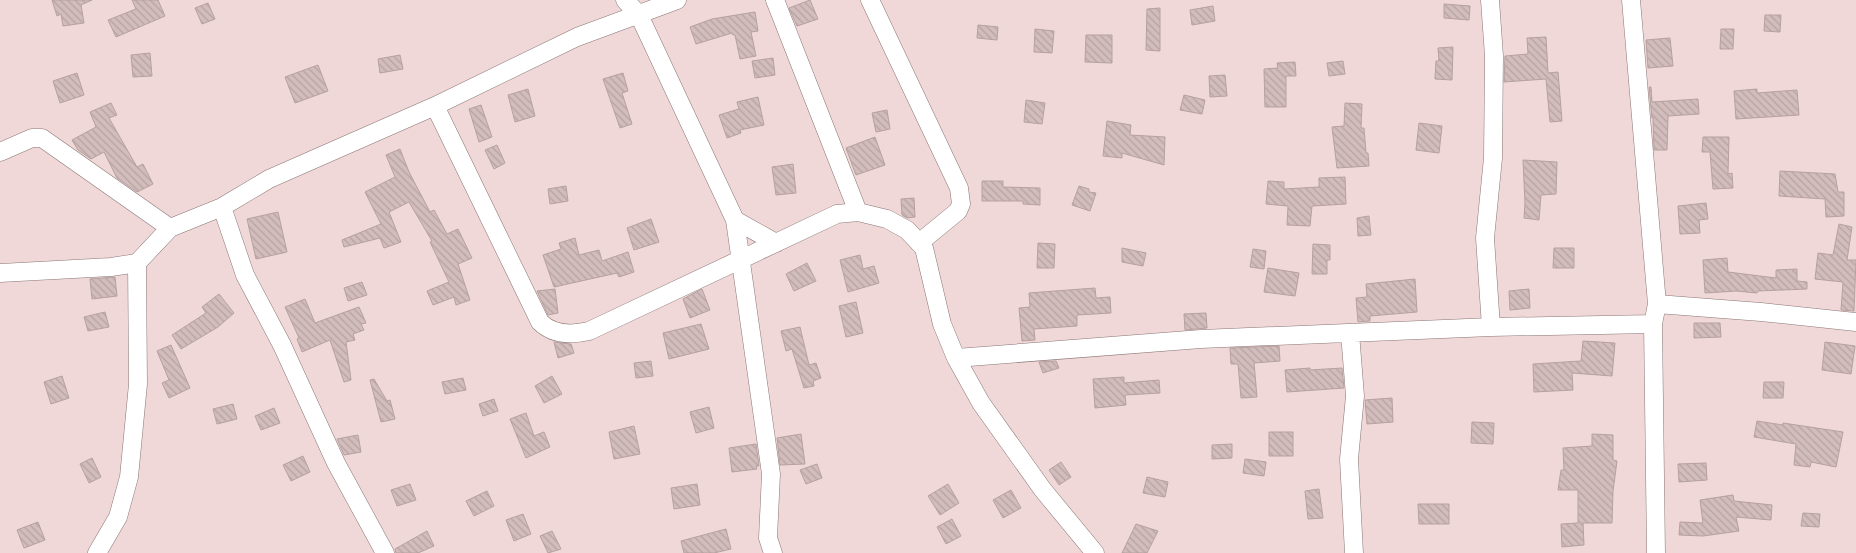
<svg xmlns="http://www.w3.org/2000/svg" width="1856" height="553" font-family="Commissioner,sans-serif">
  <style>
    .building { fill: url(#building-back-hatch); stroke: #b6a1a0 }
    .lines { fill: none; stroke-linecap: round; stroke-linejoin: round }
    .minor-casing { stroke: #8a7675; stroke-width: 19 }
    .minor { stroke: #fff; stroke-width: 18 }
  </style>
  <defs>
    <pattern id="building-back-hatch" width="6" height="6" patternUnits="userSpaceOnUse" patternTransform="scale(1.25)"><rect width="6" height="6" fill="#d2bdbc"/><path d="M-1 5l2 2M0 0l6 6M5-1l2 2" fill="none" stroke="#b5a2a2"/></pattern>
  </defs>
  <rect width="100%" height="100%" fill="#efd8d7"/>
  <path class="building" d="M52,0H92L81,5L84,23L63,26L61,14L57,16Z
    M132,0H158L165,16L116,37L108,20L136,9Z
    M810,0L818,19L797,26L789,8Z
    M208,3L215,19L202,24L195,8Z
    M1444,4L1470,6L1469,20L1444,18Z
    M1213,6L1215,21L1192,25L1190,10Z
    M1160,8V51L1146,50L1147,9Z
    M755,12L758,31L751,32L756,56L740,59L735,35H733L732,33L696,44L690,27L712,19Z
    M1765,15H1781L1780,32L1764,31Z
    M978,25L998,27L997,40L977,38Z
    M1035,29L1054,31L1052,53L1034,52Z
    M1721,29H1734L1733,49H1720Z
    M1086,35H1112V63L1085,62Z
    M1546,37L1548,73L1558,72L1562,121L1550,122L1546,79L1504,82L1505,56L1528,54L1527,38Z
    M1670,38L1673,66L1648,68L1646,40Z
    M1453,47L1452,80L1435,79L1436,61H1439L1438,48Z
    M150,53L152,76L133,77L131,55Z
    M400,55L403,69L380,73L378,59Z
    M773,58L775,75L755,78L752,61Z
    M1343,61L1345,74L1329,76L1327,63Z
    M1295,62L1296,76H1286V107H1265L1264,69L1278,68L1277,63Z
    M318,65L328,91L295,103L285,77Z
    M77,73L84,95L60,103L53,81Z
    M623,73L628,91L622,93L632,124L620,128L603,79Z
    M1225,75L1227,96L1210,97L1209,76Z
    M1649,87H1651L1652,102L1698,99L1699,114L1668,116L1667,150H1654L1653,117L1652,118Z
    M528,89L535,116L515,122L508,95Z
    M1757,89V93L1797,90L1799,115L1736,119L1734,91Z
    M1184,95L1205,100L1202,114L1180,110Z
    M758,97L764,125L740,130L741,133L727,138L719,115L739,109L737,102Z
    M1026,100L1045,103L1042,124L1024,122Z
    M111,103L117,115L109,118L137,167L143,164L153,184L137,192L117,178L104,152L91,159L78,150L72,140L96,127L90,112Z
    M1345,103L1362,104L1361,128H1364L1366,153H1368L1369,166L1337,168L1332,127L1344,126Z
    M481,105L492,137L479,142L469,109Z
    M887,110L890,129L876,132L872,113Z
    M1107,121L1131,125L1130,135L1165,137L1164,165L1122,153V158L1103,156Z
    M1419,123L1442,126L1439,153L1416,150Z
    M875,137L885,165L856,175L846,148Z
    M1703,137H1729L1728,174L1732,173L1733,188L1713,189L1710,152H1702Z
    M497,145L505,163L494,169L485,150Z
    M400,149L409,172L430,212L434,210L447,234L458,229L472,258L458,264L470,300L456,305L454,297L433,305L427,291L449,282L430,242L432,241L409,202L389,212L401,242L384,248L380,238L344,247L342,240L381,224L365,192L395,177L386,155Z
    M1523,160L1557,162L1556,194L1541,195L1539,220L1524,218L1525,203Z
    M793,164L796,193L776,195L772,167Z
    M1780,171L1835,174L1838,192H1844V216L1826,217L1825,199L1779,196Z
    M1345,177L1346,204L1312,206L1310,226L1287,225L1288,206L1266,204L1268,181L1284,182V189L1319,187V178Z
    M982,181H1003V187L1040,188V205L1023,204V201H982Z
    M566,186L568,201L550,204L548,189Z
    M1079,186L1089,189V192L1096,193L1090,211L1072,205Z
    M914,198L915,217L907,218L902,215L901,199Z
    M1706,203L1708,219L1699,220L1700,233L1680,234L1678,206Z
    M278,212L287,252L256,259L247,219Z
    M1369,216L1371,235L1358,236L1357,218Z
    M651,219L659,242L634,250L627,228Z
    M1839,224L1852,227L1847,260H1856L1854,311L1841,310L1843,282L1815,279L1818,253L1833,255Z
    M575,238L579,255L599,250L602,261L628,252L634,272L619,277L617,273L554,287L543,255L561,249L559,243Z
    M1038,243L1055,244L1054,268H1037Z
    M1313,244L1330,245V260H1327V274H1312Z
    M1122,248L1146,253L1143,266L1122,262Z
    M1554,248H1574V268H1553Z
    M1253,249L1266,251L1264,269L1250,267Z
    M860,255L863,269L874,266L879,283L848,292L840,260Z
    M1727,258L1728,272L1776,278V270L1797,269V281L1807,282V289L1758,291L1757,293L1736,291L1705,293L1703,260Z
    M807,263L816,281L794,291L786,274Z
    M1268,268L1299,273L1295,296L1264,292Z
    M115,277L117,296L92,299L90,279Z
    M1415,279L1417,312L1370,316V321L1358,322L1356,298L1367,297L1366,284Z
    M362,282L367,295L348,301L344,288Z
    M1095,288L1096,298L1110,297L1111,313L1077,315V326L1034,329L1035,340L1022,341L1019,308L1030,307L1029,293Z
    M555,289L558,313L548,315L537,291Z
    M702,289L710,310L690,318L683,299Z
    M1529,289L1530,308L1510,310L1509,291Z
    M219,294L234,313L218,327L181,349L172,335L206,313L202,307Z
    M305,299L315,323L359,307L366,323L361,324L364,330L353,334L355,340L346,342L351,380L344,382L330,340L302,352L297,339L299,338L285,307Z
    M856,302L863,333L846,337L839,306Z
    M105,312L109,327L88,331L84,317Z
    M1206,313L1207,328L1185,330L1184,314Z
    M1694,323H1720L1721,337L1694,338Z
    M701,324L709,349L669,359L663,333Z
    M800,327L809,365L816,363L821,378L813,381L814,386L804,388L792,349L786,351L781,331Z
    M1583,341L1615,343L1612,376L1572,373L1573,390L1534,392L1533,364L1581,361Z
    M554,342L571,344L574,353L558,358Z
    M1825,342L1855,346L1851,374L1822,370Z
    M171,345L190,388L169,398L162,383L169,380L157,351Z
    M1279,346L1280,361L1254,363L1257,397L1241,398L1238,364H1231L1230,348Z
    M651,361L653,376L636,378L634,363Z
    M1056,361L1059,368L1043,373L1039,362Z
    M1310,368V370L1342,368L1344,388L1287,392L1285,370Z
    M62,376L69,398L51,404L44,382Z
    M552,376L562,394L544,403L535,386Z
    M1124,377V383L1159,380L1160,393L1125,395L1126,405L1095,408L1093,379Z
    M463,378L466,390L445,394L442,382Z
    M374,379L387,401L390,400L395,419L381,422L370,380Z
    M1764,382H1784L1783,398H1763Z
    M1392,398L1393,422L1367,424L1365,400Z
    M494,399L498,411L483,416L479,404Z
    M233,404L237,419L217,424L213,409Z
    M709,407L714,428L696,433L690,412Z
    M274,408L280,423L261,430L255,416Z
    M526,413L534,436L544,432L550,447L526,458L510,419Z
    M1757,421L1783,425V423L1843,432L1836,467L1811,462L1810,467L1794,465L1796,444L1754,437Z
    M1472,422L1494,423L1493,444L1471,443Z
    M634,426L640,454L614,459L609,432Z
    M1269,432H1293V456H1269Z
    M801,434L805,464L780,465L777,438Z
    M1592,434L1613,435V460L1617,461L1613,491L1612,523H1583L1584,545L1562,547L1561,524L1578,523V490H1558L1561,470H1564L1563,448L1592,446Z
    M358,435L361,452L344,455L337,439Z
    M756,444L759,466H756L757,469L732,472L729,448Z
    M1232,444V458L1212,459V445Z
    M303,456L310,472L291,481L283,465Z
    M92,458L101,477L89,483L80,464Z
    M1245,459L1266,462L1264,476L1243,473Z
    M1061,462L1071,477L1059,485L1049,470Z
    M1706,463L1707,480L1679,482L1678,464Z
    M817,464L822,478L806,484L800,470Z
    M1147,477L1168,482L1165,497L1143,493Z
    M410,484L416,500L397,506L391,490Z
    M697,484L700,505L674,509L671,488Z
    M948,484L959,503L940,515L928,496Z
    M1319,489L1323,518L1308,519L1305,491Z
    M1011,490L1021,508L1003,518L993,500Z
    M487,491L494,506L474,516L466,501Z
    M1733,495L1734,501L1772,505L1771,520L1736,517L1739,531L1703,536L1679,535L1680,522L1703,523L1700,500Z
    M1418,504H1449V524H1419Z
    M1803,513L1820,514L1819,527L1801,526Z
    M523,514L531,534L514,541L506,520Z
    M952,519L961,536L946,544L937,527Z
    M38,522L45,540L24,548L17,530Z
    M1136,524L1158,531L1147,553H1122Z
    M726,529L731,549L714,553H684L681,541Z
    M427,531L434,546L418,553H396L395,549Z
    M552,531L561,549L548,553L540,536Z"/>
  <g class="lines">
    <g class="minor-casing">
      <path id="minor" d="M625,0L639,15L735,220L771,474L768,538L773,553
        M775,0L858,212
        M870,0L959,188L961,204L958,211L919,243
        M1490,0L1494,56L1493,158L1485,238L1491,327
        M1631,0L1657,304L1653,324L1656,553
        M435,106L540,322C553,335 572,335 589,331L837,214L858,212L887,219L907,230L924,248L942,324L956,358L981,403L1043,490L1095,553
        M0,152L32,138H42L170,228
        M222,207L245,275L282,345L336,463L385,553
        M735,220L776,243
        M0,273L111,267L137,263L170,228L222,207L269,179L435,106L577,37L677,0
        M1657,304L1761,312L1856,322
        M1350,333L1355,396L1349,459L1354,553
        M956,358L1201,339L1491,327L1653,324
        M97,553L118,517L129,477L138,384L137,263"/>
    </g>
    <use href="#minor" class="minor"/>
  </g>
</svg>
